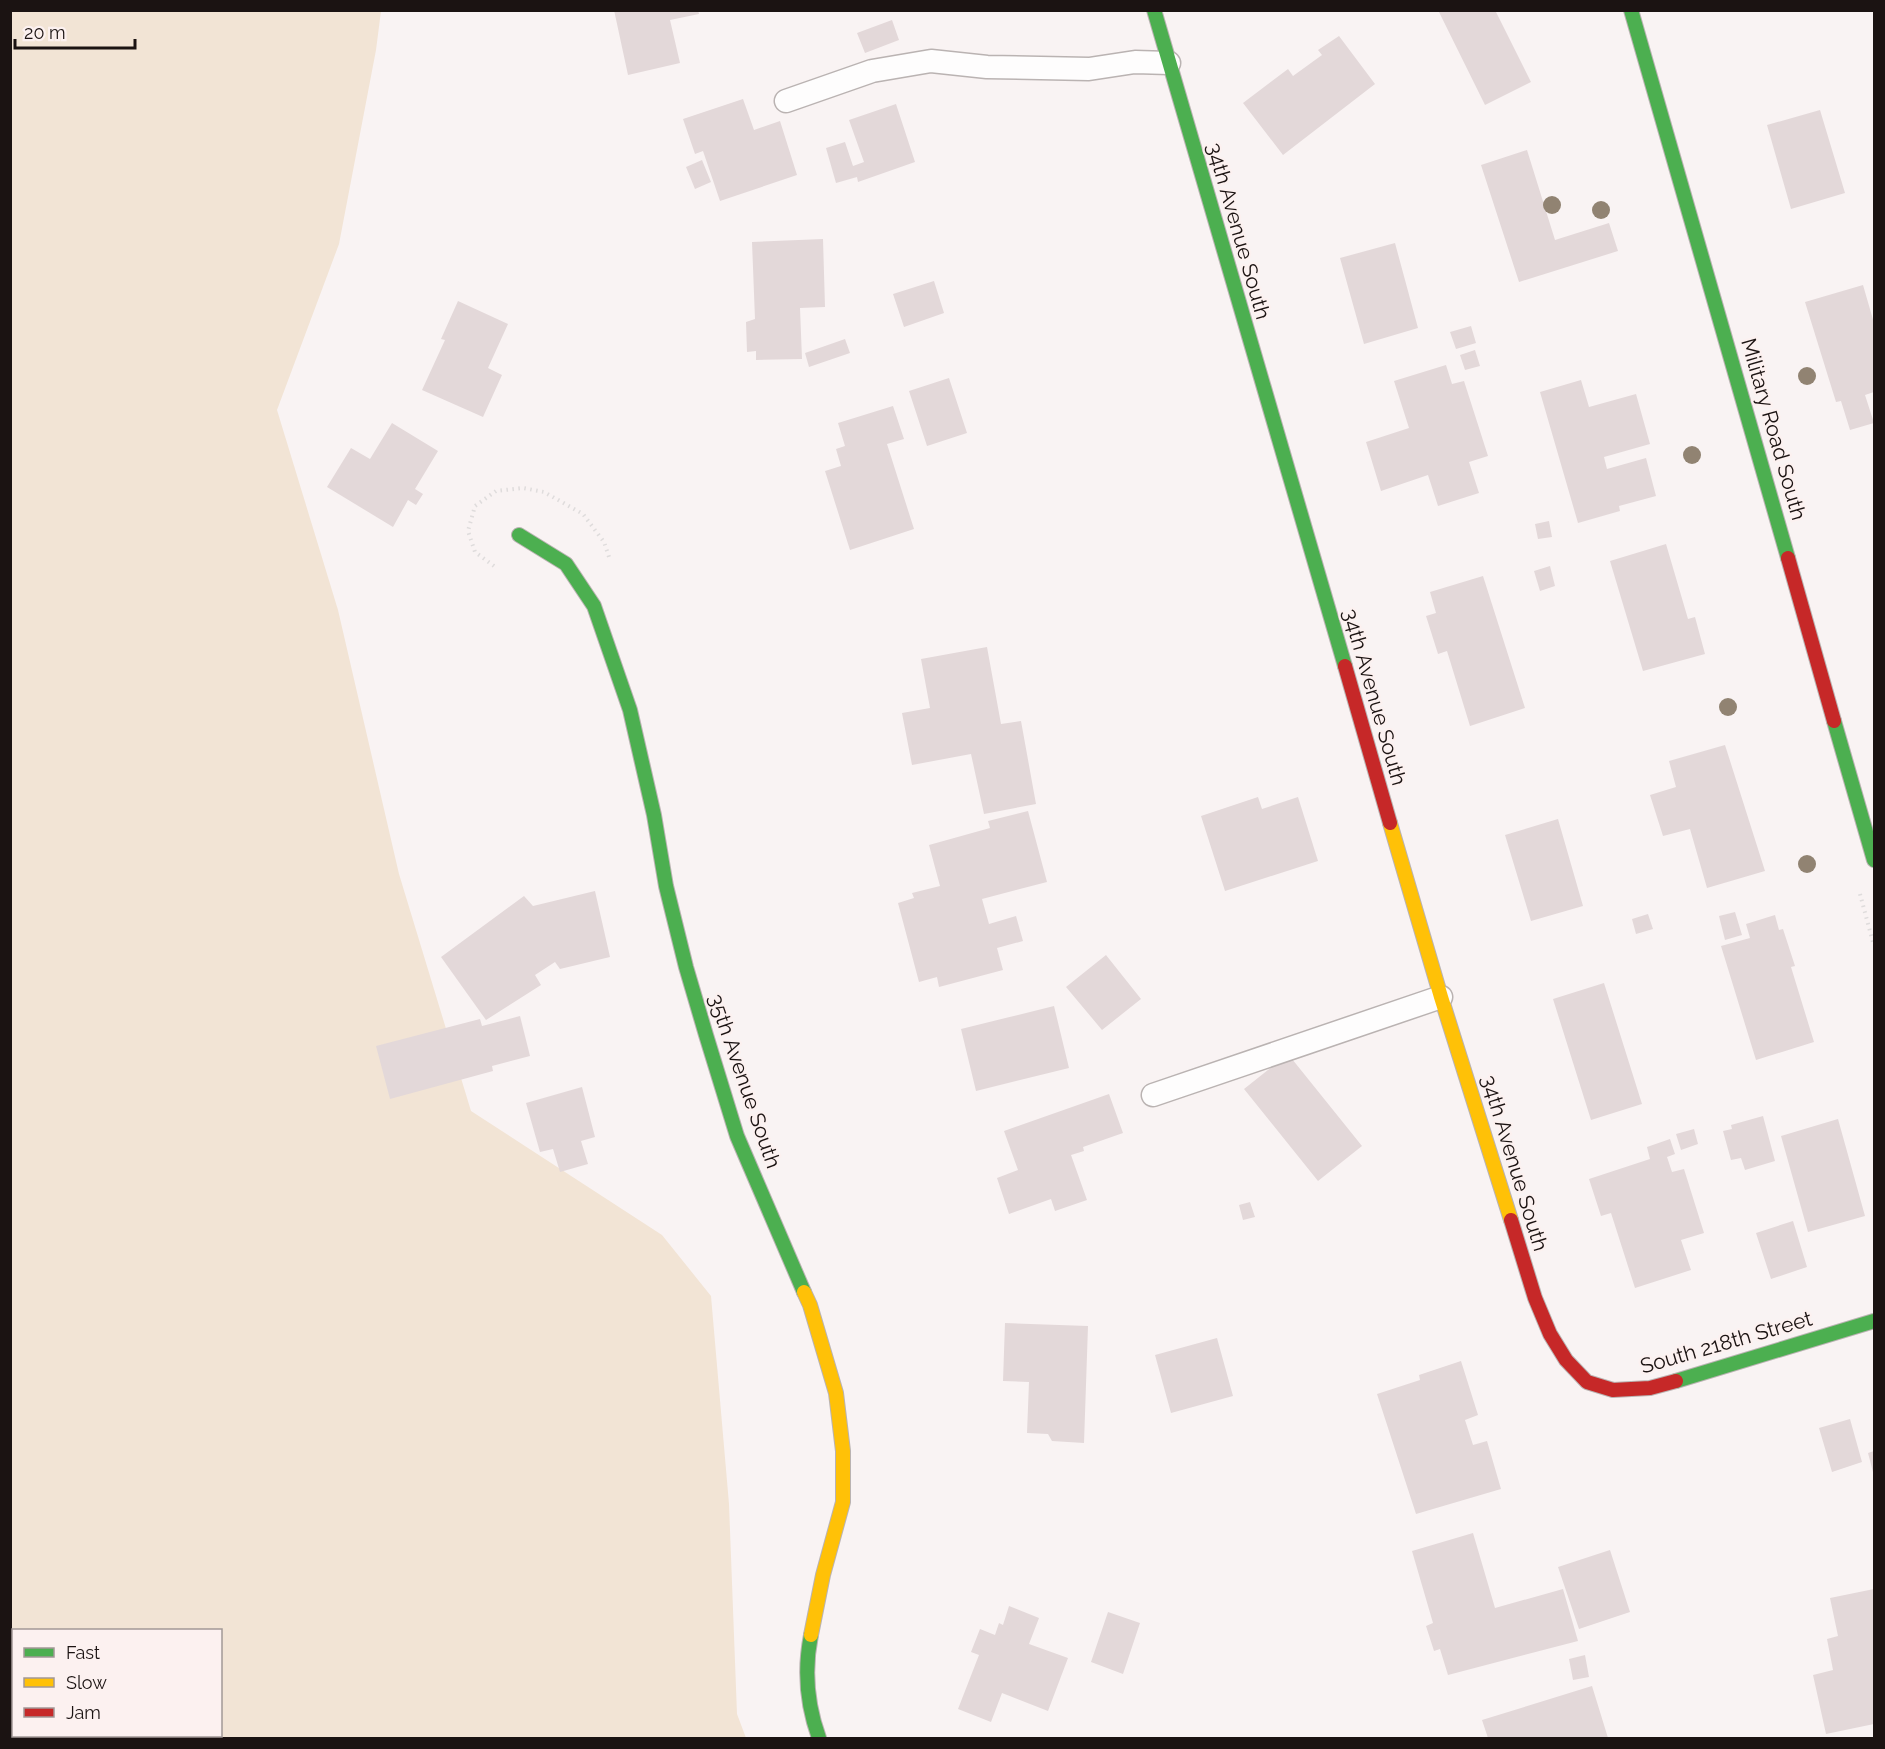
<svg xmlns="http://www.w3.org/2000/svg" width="1885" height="1749" font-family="Raleway,sans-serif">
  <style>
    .green { fill: #f2e4d5; fill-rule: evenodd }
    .building { fill: #e3d8d9 }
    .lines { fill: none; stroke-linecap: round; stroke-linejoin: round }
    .lane-casing { stroke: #bab3b2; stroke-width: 25 }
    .fast-casing { stroke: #bab3b2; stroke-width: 16 }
    .slow-casing { stroke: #bab3b2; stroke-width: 16 }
    .jam-casing { stroke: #bab3b2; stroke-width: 16 }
    .path { stroke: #dfdcdc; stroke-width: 4; stroke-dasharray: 1.5 4.5; stroke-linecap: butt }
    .lane { stroke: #fefdfd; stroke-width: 22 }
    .fast { stroke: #4caf50; stroke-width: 14 }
    .slow { stroke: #ffc107; stroke-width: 14 }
    .jam { stroke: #c62828; stroke-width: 14 }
    .tree { fill: #918372 }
    .labels { text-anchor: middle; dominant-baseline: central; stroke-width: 4.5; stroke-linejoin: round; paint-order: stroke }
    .street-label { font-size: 21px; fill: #1b1312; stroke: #fcf1f0 }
  </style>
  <rect width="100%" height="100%" fill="#f9f3f3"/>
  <path class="green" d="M11,11H381L376,50L339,244L277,410L338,610L399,874L471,1111L662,1235L711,1296L729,1504L737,1714L746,1738H11ZM14,1630H220V1736H14Z"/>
  <path class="building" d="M614,10H698L699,14L670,20L680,63L628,75Z
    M1438,10H1495L1531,82L1485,105Z
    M892,20L899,40L865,53L857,33Z
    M1339,36L1375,84L1283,155L1243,103L1288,69L1293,76L1322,55L1318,50Z
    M743,99L754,130L780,121L797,175L720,201L703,151L695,154L683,119Z
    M896,104L915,162L858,182L857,177L836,183L826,148L845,142L853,166L864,162L849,120Z
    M1820,110L1845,193L1791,209L1767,125Z
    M1527,150L1555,240L1609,223L1618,251L1519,282L1481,165Z
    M702,160L711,182L695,189L686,167Z
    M823,239L825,307L800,308L802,359L756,360V351L747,352L746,322L755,319L752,242Z
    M1395,243L1418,328L1364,344L1340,258Z
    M934,281L944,313L904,327L893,294Z
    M1863,285L1874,323V392L1865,395L1874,423L1850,430L1841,401L1836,402L1805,302Z
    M458,301L508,324L488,368L502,375L483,417L422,390L445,340L441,339Z
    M1471,326L1476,343L1456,349L1450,332Z
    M845,339L850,353L809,367L805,353Z
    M1475,350L1480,366L1465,370L1460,355Z
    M1446,365L1452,384L1464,381L1488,456L1469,462L1479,493L1438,506L1428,475L1381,491L1366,442L1409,428L1394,381Z
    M949,378L967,433L927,446L909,391Z
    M1581,380L1589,407L1636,394L1650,444L1604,457L1607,469L1646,458L1656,496L1619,506L1620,511L1578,523L1540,392Z
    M893,406L904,439L887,444L914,529L850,550L825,471L841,466L836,449L845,446L838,423Z
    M392,423L438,451L415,489L423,494L416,505L408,500L393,527L327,487L351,448L370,459Z
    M1549,521L1552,537L1538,539L1535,524Z
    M1666,544L1688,619L1695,617L1705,654L1643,671L1610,561Z
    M1550,566L1555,586L1540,591L1534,571Z
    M1483,576L1525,708L1470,726L1447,651L1438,654L1426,616L1436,613L1430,592Z
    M987,647L1001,724L1021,721L1036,804L984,814L971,754L912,765L902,713L930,708L921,659Z
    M1725,745L1765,871L1707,888L1690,829L1663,836L1650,795L1676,787L1669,761Z
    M1258,797L1262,809L1298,797L1318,861L1225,891L1201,816Z
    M1028,811L1047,882L982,899L989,924L1016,916L1023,941L997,948L1003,970L939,987L937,977L919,982L898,903L914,898L912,893L940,886L929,845L990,828L988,821Z
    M1558,819L1583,906L1531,921L1505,835Z
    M595,891L610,957L560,969L555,962L535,975L541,985L486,1020L441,957L524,896L533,906Z
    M1735,912L1742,935L1725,940L1719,916Z
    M1648,914L1653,929L1636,934L1632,919Z
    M1775,915L1779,930L1783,929L1795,966L1791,967L1814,1042L1756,1060L1721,946L1750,938L1746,924Z
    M1106,955L1141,999L1102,1030L1066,987Z
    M1604,983L1642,1104L1591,1120L1553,999Z
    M1054,1006L1069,1068L976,1091L961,1029Z
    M520,1016L530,1056L492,1066L493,1071L390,1099L376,1046L480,1019L482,1026Z
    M1288,1054L1362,1146L1318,1181L1244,1089Z
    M582,1087L595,1137L581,1141L588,1164L560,1172L553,1149L540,1152L526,1103Z
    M1109,1094L1123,1133L1083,1147L1084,1151L1071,1155L1087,1200L1055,1211L1051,1199L1009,1214L997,1178L1018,1170L1004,1131Z
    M1763,1116L1775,1161L1745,1170L1741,1158L1731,1160L1723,1131L1732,1129L1731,1125Z
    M1838,1119L1865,1216L1808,1232L1781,1136Z
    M1694,1129L1698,1144L1681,1150L1676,1134Z
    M1670,1139L1675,1154L1667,1157L1672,1172L1684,1169L1704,1233L1681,1240L1691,1270L1635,1288L1611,1213L1601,1216L1589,1179L1650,1159L1647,1147Z
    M1250,1202L1255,1217L1243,1220L1239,1205Z
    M1793,1221L1807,1267L1771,1279L1756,1233Z
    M1005,1323L1088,1326L1084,1443L1052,1441L1048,1434L1027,1433L1029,1382L1003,1381Z
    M1217,1338L1233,1396L1171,1413L1155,1355Z
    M1461,1361L1478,1415L1465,1420L1473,1445L1487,1441L1501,1489L1416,1514L1377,1394L1420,1380L1419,1375Z
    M1850,1419L1862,1462L1832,1472L1819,1428Z
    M1874,1451V1476L1868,1453Z
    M1473,1533L1495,1608L1563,1589L1578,1641L1448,1675L1440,1649L1434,1651L1426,1626L1433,1623L1412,1551Z
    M1610,1550L1630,1612L1579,1629L1558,1567Z
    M1874,1589V1724L1826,1734L1813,1675L1833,1670L1827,1639L1838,1636L1830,1598Z
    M1009,1606L1039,1618L1029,1644L1068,1658L1048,1711L1002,1693L991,1722L958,1709L979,1655L971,1652L980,1629L995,1635L999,1623L1003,1625Z
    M1108,1612L1140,1623L1123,1674L1091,1662Z
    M1585,1655L1589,1677L1573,1680L1569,1659Z
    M1592,1686L1608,1738H1488L1482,1720Z"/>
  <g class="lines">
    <g class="lane-casing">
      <path id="lane" d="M786,101L872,71L931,61L987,67L1089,69L1135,62L1169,63
        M1153,1095L1441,997"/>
    </g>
    <g class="fast-casing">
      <path id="fast" d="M1154,10L1345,666
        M1631,10L1788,558
        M519,535L566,564L594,606L630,710L654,815L666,886L686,967L706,1035L737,1136L804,1292
        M1834,721L1874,860
        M1676,1381L1874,1321
        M811,1635C804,1670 807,1705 819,1738"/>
    </g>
    <g class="slow-casing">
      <path id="slow" d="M1390,823L1441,997L1511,1220
        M804,1292L810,1305L836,1393L843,1451V1502L823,1575L811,1635"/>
    </g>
    <g class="jam-casing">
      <path id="jam" d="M1788,558L1834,721
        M1345,666L1390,823
        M1511,1220L1535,1298L1550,1334L1566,1360L1587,1382L1613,1390L1650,1388L1676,1381"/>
    </g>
    <path class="path" d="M494,566L475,552L468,531L475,506L496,491L523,488L544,492L583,514L604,542L609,557
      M1860,894L1874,946"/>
    <use href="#lane" class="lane"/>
    <use href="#fast" class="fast"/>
    <use href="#slow" class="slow"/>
    <use href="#jam" class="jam"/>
  </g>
  <g class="tree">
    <circle cx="1552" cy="205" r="9"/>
    <circle cx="1601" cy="210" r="9"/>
    <circle cx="1807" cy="376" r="9"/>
    <circle cx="1692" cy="455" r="9"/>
    <circle cx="1728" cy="707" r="9"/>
    <circle cx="1807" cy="864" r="9"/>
  </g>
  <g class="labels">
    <g class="street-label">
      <text transform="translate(1239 231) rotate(74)">34th Avenue South</text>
      <text transform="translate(1774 429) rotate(74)">Military Road South</text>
      <text transform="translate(1375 697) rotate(74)">34th Avenue South</text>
      <text transform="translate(745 1081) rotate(71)">35th Avenue South</text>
      <text transform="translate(1515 1163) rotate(73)">34th Avenue South</text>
      <text transform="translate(1726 1342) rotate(-16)">South 218th Street</text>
    </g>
  </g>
  <rect width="1885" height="1749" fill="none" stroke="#1b1312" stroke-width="24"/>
  <rect x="12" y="1629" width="210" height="108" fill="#fcf1f0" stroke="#a29897" stroke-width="1.5"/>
  <rect x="24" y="1648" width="30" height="9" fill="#4caf50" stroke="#a29897" stroke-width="1.5"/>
  <text x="66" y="1659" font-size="18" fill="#1b1312">Fast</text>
  <rect x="24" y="1678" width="30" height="9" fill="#ffc107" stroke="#a29897" stroke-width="1.5"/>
  <text x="66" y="1689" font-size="18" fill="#1b1312">Slow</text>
  <rect x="24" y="1708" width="30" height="9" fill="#c62828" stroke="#a29897" stroke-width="1.5"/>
  <text x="66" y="1719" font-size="18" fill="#1b1312">Jam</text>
  <path d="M15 39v9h120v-9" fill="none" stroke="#1b1312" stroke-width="3"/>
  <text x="24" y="39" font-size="18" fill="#1b1312" stroke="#fcf1f0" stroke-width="4.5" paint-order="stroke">20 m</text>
</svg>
